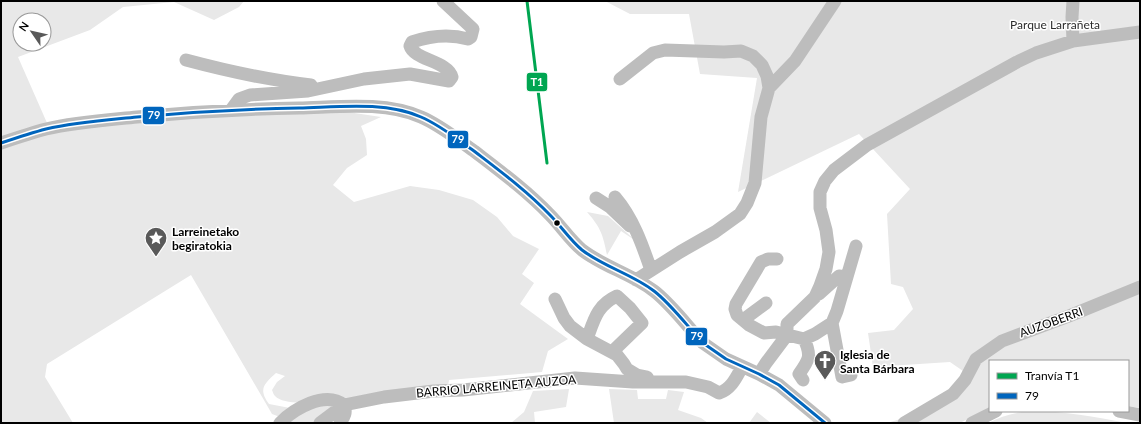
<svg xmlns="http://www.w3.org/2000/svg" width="1141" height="424" font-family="Lato,sans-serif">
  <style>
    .green { fill: #e8e8e8; fill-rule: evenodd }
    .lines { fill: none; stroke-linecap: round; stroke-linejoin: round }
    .minor { stroke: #bdbdbd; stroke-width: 13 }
    .bus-1-casing { stroke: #fff; stroke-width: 6 }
    .bus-1 { stroke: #0065bd; stroke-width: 3 }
    .tram-1-casing { stroke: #fff; stroke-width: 6 }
    .tram-1 { stroke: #00a651; stroke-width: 3 }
    .bus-dot { fill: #000; stroke: #fff; stroke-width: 1.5 }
    .labels { text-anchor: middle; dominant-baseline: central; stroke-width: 3; stroke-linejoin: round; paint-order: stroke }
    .park-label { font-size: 12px; fill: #2c2c2c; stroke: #fff }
    .poi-label { font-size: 12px; font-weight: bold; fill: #000; stroke: #fff; text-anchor: start }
    .street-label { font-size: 12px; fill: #000; stroke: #fff }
    .line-badge { stroke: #fff; stroke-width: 1.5 }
    .badge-label { font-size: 11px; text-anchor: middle; font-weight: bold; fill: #fff }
  </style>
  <rect width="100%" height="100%" fill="#fff"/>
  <path class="green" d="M1,1H244L239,7L214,20L174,2L123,7L90,30L18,57L51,132L156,120L341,111L381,117L361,126L366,139L367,155L347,168L333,185L354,202L410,186L439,190L473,200L497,217L513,236L539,249L522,274L534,283L520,304L568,339L548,351L542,372L449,380L448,386L350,400L344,398C329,400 286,408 275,396C273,394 273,392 272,390L277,382L285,376L276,373C264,384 258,389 269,404L290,408L280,417L272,414L191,275L47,364L45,377L73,423H1ZM20,20H44V44H20Z
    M605,1H1140V408L1128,406V361H990V407L960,423H887L904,418L953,387L963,371L950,362L873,367L868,333L894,330L913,309L903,287L891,284L887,214L910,189L859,134L738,192L757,78L700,74L689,14H630Z
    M587,212L608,216L636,241L621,231L607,255C603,235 601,228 587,212Z
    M569,389L566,407L534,412L535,423H511L524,412L533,391Z
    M609,389L637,390L638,399H666L668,390L684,392L678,410L701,418L708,423H614Z
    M335,404L315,423H284L309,407Z
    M1031,411C1064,411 1095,417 1127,423H988C1001,416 1016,412 1031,411Z
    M757,412L771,423H749Z"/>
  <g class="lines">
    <path class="minor" d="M1073,1L1072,17L1073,41
      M186,60C227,71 269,80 311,85
      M620,79L653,53L665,50L724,52L741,51L753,56L762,65L767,76L769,88L761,117L755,183L747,203L740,214L715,232L680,252L636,280
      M769,88L795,61L835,1
      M231,110L239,99L250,95L308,91L364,79L410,74L449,81L452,77C448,61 414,60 410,46L412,42C430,36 450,34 468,39L471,37L473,29L443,1
      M1,143C16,138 31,133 46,129C76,122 107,120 137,117C191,112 245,109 299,108C338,107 385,101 421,117C440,125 457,139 474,151C500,171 527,191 550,215C561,226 570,240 582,250C604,267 632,274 654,291C671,304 688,327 703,343L726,359L759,374L779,385L825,423
      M615,197C633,218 642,244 651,270
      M596,198L610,207L630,226
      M777,259H768L761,262L736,304L735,309L737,315L749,325L764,333L776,332L804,339L815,334L832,323L837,311L856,246
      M819,294L839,276L847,277
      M555,299L564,318L570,326L587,339L617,355L624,364L627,369L637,375L647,377L648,379
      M743,320L766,303
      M832,323L842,377L851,375
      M587,339C594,320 597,305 617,296L630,308L642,323L612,352
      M759,374L766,363L787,335V324L815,297L820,286L826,269L829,252L826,230L820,208V192L825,181L834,170L867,145L1017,62L1036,53L1073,41L1140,32
      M803,380L799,374C809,360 812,356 804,339
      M1119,411L1140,415
      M280,423C294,409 325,390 344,405
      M320,423L344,405L384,397L434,391L463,390L575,378L633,382H686L708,387L719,393C731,389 736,378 742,367
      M340,423C344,417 347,413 344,405
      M904,423L953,394L965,380L976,359L1002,341L1069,316L1140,287
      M972,423L996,411"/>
    <g class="bus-1-casing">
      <path id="bus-1" d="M1,143C16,138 31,133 46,129C76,122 107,120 137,117C191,112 245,109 299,108C338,107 385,101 421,117C440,125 457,139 474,151C500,171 527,191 550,215C561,226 570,240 582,250C604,267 632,274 654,291C671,304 688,327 703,343L726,359L759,374L779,385L825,423"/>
    </g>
    <use href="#bus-1" class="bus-1"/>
    <g class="tram-1-casing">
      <path id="tram-1" d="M527,1L547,163"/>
    </g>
    <use href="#tram-1" class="tram-1"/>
  </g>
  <defs>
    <g id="sight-pin" transform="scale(1.15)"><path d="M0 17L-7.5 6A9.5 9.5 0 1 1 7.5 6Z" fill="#595959" stroke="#fff"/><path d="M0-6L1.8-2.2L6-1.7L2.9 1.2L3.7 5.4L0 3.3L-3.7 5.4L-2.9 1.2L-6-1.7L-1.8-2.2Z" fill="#fff"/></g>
    <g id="church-pin" transform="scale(1.15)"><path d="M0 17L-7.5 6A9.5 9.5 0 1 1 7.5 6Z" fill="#595959" stroke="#fff"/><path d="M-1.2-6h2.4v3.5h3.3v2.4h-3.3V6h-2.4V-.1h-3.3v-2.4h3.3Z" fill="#fff"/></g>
  </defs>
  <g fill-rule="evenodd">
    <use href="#sight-pin" x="156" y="238"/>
    <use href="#church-pin" x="825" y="361"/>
  </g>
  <circle class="bus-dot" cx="557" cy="223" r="3.5"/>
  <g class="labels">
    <g class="park-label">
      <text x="1055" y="24">Parque Larrañeta</text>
    </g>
    <g class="poi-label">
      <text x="172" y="231">Larreinetako<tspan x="172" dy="14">begiratokia</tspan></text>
      <text x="840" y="354">Iglesia de<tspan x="840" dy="14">Santa Bárbara</tspan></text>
    </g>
    <g class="street-label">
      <text transform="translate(1051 322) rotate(-20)">AUZOBERRI</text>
      <text transform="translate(496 386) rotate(-5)">BARRIO LARREINETA AUZOA</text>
    </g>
  </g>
  <g class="line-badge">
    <rect x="526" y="72" width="22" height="20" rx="4" fill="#00a651"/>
    <rect x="142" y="106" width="23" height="19" rx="4" fill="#0065bd"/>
    <rect x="447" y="130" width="22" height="19" rx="4" fill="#0065bd"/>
    <rect x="685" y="327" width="23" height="19" rx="4" fill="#0065bd"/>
  </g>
  <g class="badge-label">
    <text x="537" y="86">T1</text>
    <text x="154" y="119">79</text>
    <text x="458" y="143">79</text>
    <text x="697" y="340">79</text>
  </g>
  <rect width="1141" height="424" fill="none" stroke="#000000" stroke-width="4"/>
  <rect x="989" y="360" width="140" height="52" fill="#ffffff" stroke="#999999"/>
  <rect x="997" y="373" width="20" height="6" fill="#00a651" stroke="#999999"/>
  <text x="1025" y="380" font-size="12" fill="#000000">Tranvía T1</text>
  <rect x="997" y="393" width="20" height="6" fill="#0065bd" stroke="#999999"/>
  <text x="1025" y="400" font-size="12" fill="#000000">79</text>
  <g transform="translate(32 32) rotate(304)"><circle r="19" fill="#ffffff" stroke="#999999"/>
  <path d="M0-3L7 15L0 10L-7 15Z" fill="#595959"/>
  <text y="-6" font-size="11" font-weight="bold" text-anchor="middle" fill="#000000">N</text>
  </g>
</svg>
